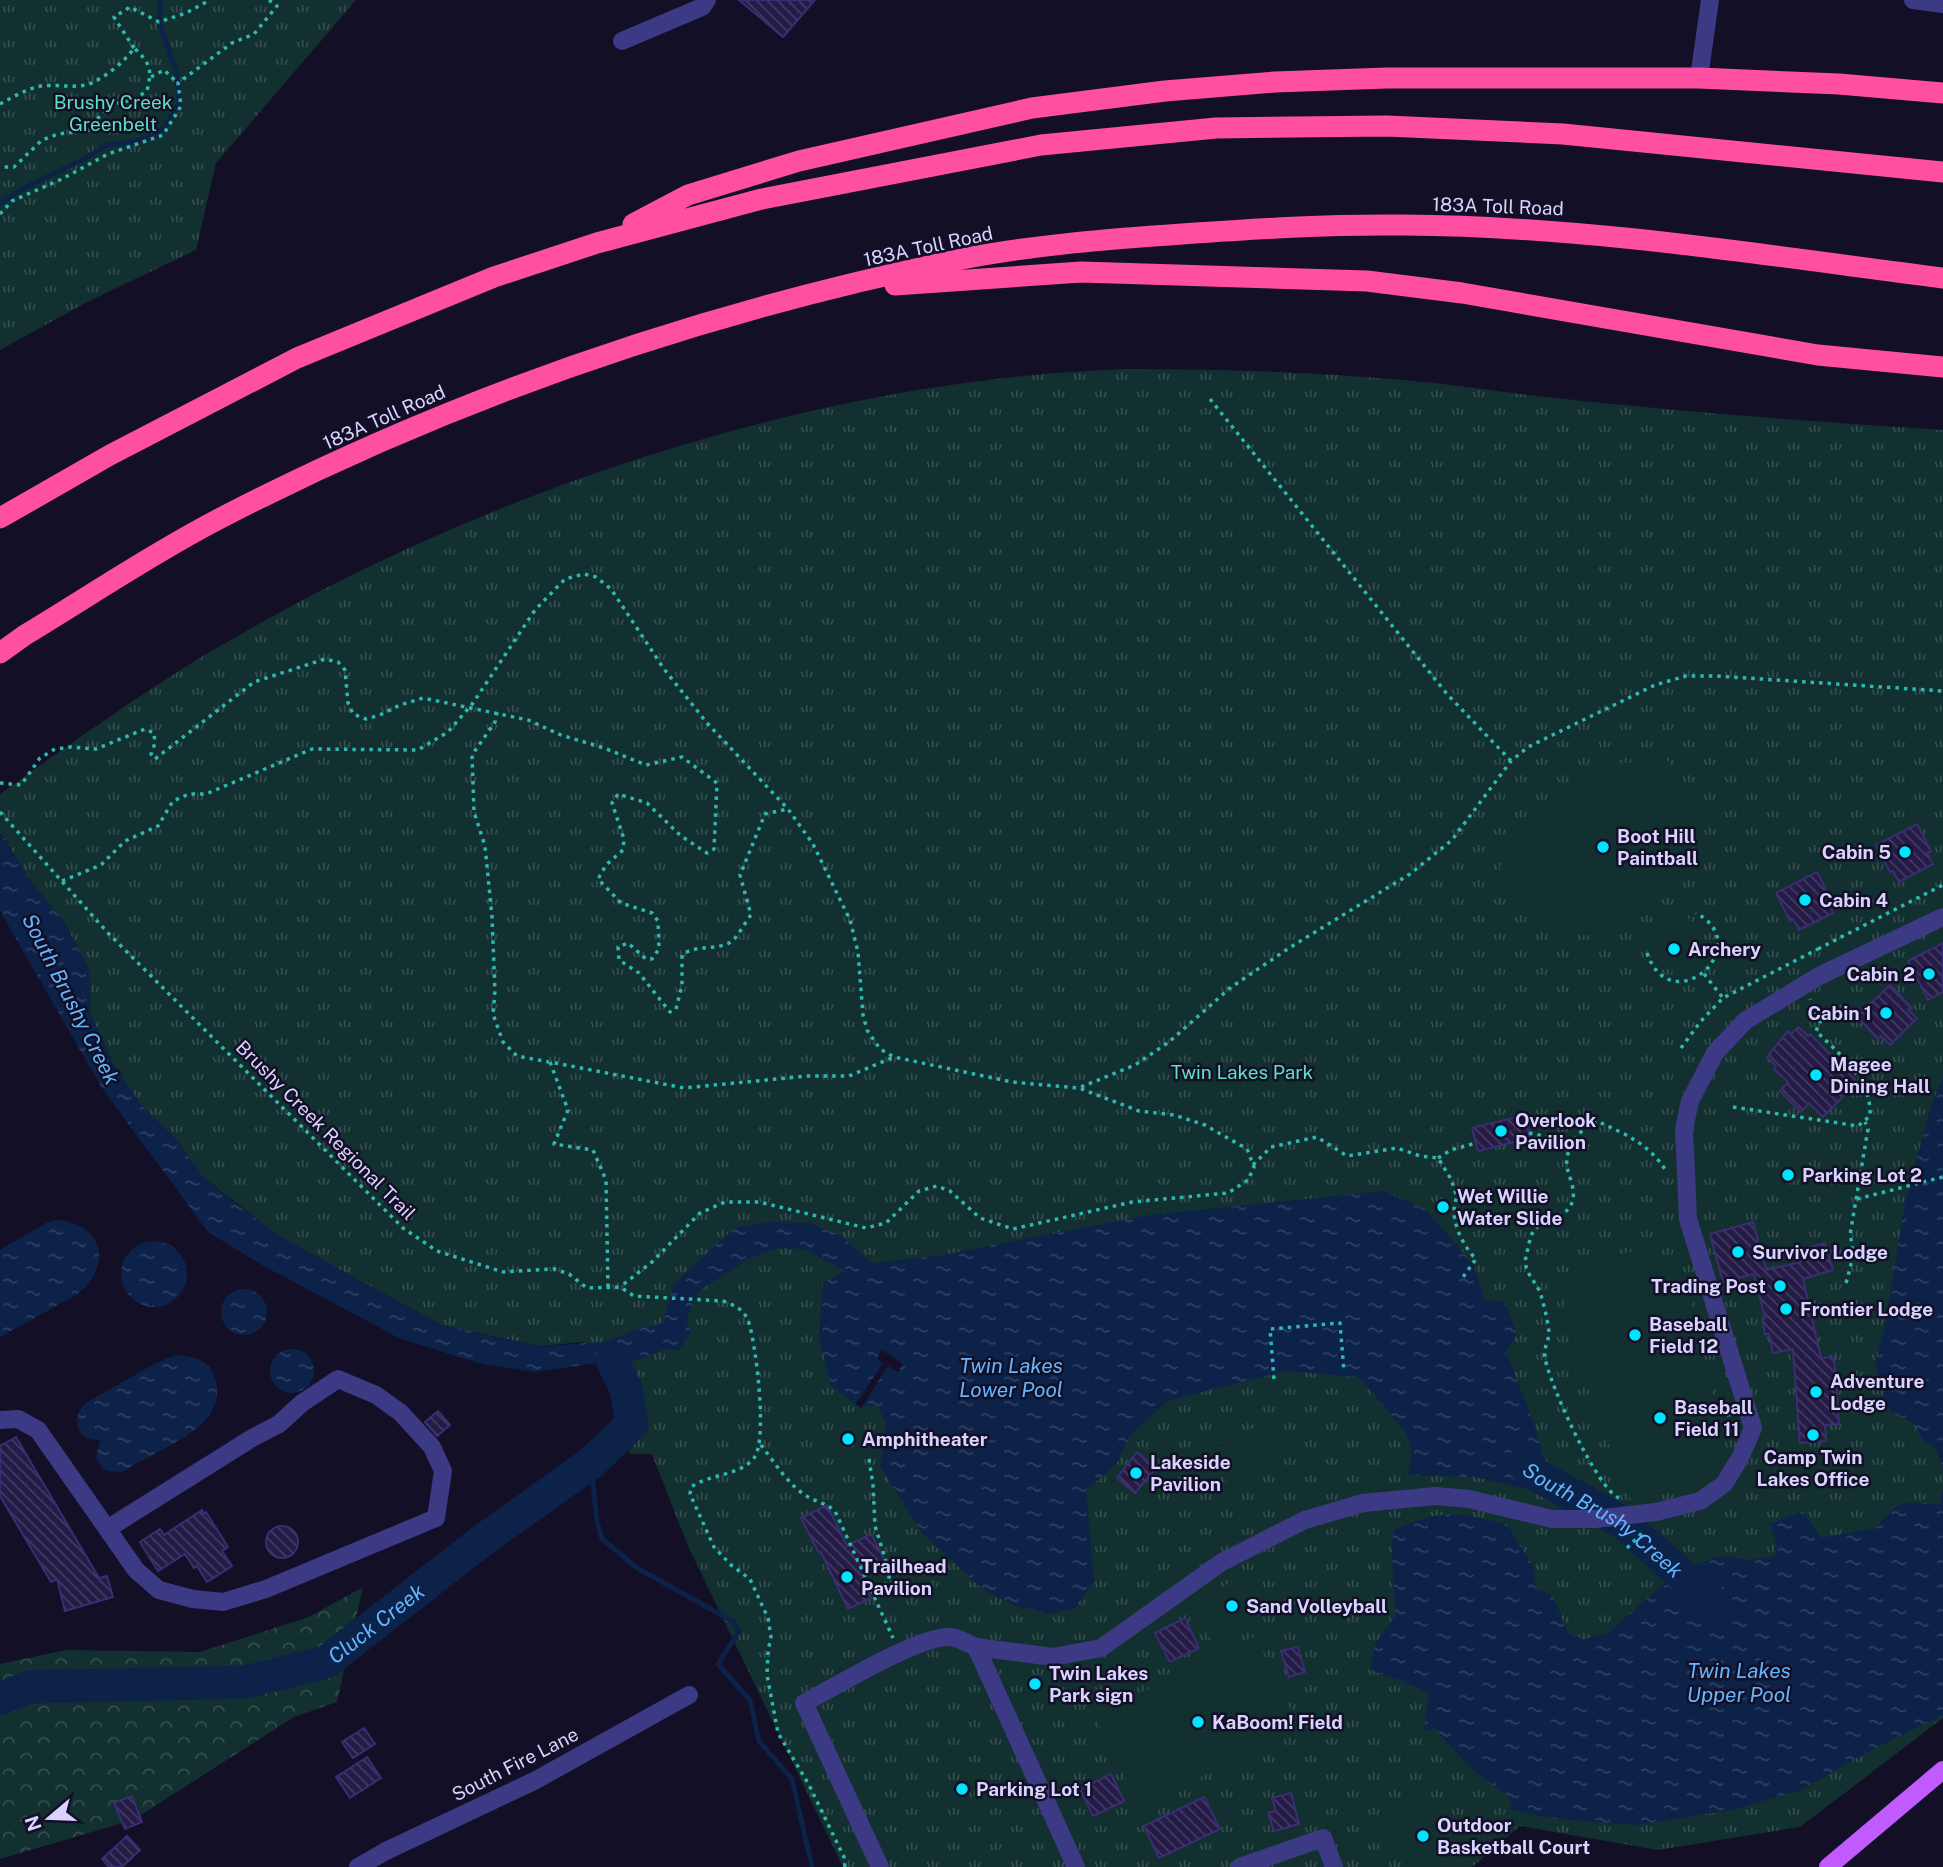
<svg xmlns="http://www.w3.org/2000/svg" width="1943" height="1867" font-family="'Public Sans',sans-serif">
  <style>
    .grass { fill: url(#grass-tufts) }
    .forest { fill: url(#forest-crowns) }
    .pitch { fill: #12302f }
    .water { fill: url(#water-ripples) }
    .pier { fill: #130f26 }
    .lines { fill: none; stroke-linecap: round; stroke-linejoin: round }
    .stream { stroke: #0c2248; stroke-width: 5 }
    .river { stroke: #0c2248; stroke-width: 33 }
    .building { fill: url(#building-back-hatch); stroke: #3b2d73; stroke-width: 2 }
    .path { stroke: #2fb8b0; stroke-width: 3.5; stroke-dasharray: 3.5 5; stroke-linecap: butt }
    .minor { stroke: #3d3a85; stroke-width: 18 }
    .major { stroke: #c25bff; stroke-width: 18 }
    .highway { stroke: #ff4fa3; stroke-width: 21 }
    .poi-dot { fill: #00e5ff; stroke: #130f26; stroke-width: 2.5 }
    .labels { text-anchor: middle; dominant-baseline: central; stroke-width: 5; stroke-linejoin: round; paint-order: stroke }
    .park-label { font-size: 19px; fill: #5fe0c0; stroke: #130f26 }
    .street-label { font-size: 19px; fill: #d9d4ff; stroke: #130f26 }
    .poi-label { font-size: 19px; font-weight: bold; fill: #d9d4ff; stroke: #130f26; text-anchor: start }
    .water-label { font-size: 21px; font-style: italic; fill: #62b6ff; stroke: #130f26 }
  </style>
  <defs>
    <pattern id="grass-tufts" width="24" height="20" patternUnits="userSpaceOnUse" patternTransform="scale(1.75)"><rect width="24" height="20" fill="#12302f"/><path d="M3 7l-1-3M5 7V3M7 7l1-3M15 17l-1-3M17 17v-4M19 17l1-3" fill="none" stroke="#344d4e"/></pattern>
    <pattern id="forest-crowns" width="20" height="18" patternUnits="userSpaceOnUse" patternTransform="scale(1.75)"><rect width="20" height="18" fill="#12302f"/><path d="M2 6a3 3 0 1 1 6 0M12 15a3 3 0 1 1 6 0" fill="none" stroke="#344d4e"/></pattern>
    <pattern id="water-ripples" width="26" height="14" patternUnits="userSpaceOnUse" patternTransform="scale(1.75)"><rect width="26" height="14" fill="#0c2248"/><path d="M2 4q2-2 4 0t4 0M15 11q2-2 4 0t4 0" fill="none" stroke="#2f4163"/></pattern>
    <pattern id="building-back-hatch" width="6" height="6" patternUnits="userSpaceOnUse" patternTransform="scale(1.75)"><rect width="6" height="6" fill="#241b47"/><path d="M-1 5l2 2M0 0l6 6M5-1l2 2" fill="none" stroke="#433b63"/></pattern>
  </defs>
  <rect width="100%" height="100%" fill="#130f26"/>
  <path class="grass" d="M0,0H356L216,163L196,250L87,302L0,350Z
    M1127,369C1219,369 1311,372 1403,380C1451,384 1498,392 1546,397C1678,412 1810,421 1943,430V1718L1800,1827L1658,1850L1520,1826L1472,1867H843L688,1546L652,1454H630L604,1362L583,1342L540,1346L441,1325L277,1235L202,1176L178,1142L141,1105L115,1067L90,1013L89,969L63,920L30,881L5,839L0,833V794C60,751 120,708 182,669C458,499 802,380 1127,369Z"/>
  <path class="forest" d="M363,1587L337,1702L294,1717L133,1820L0,1859V1664L66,1650L200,1652L309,1617Z"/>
  <path class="pitch" d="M1666,759L1682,780L1706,828C1667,886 1610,982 1534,909C1521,897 1510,881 1499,867L1551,795L1607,765Z
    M1681,914L1703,928L1699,943L1681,976L1661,966L1650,955L1655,933Z
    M1632,1252H1651L1679,1262L1706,1352L1701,1365L1708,1370L1725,1447C1703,1491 1672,1491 1628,1498L1564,1318C1558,1281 1600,1255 1632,1252Z
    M1270,1420L1288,1457L1229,1486L1211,1448Z
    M1253,1573L1270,1612L1210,1638L1193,1600Z
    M1255,1636L1300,1729L1139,1807L1095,1715Z
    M1415,1785L1473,1849L1453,1867H1413L1373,1824Z"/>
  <path class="water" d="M0,833L5,839L30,881L63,920L89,969L90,1013L115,1067L141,1105L178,1142L202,1176L244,1210L277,1235L441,1325L540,1346L604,1342L635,1330L663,1323L674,1284L734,1228L770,1222L809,1223L839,1235L872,1263L937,1256L1149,1215L1383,1191L1425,1209L1473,1264L1485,1300L1505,1302L1517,1334L1506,1352L1533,1421L1546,1467L1564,1482L1557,1490L1545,1493L1540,1485L1523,1488L1474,1477L1408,1475L1412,1450L1405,1431L1359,1377L1286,1371L1167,1401L1130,1436L1116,1465L1086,1490L1094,1581L1075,1608L1048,1614L1016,1606L981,1588L923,1534L880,1466L886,1422L877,1406H858L831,1386L819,1337L823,1283L845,1271L804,1249L778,1248L750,1258L699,1291L686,1320L691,1332L679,1350L665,1349L639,1360L604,1362L534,1372L478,1363L399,1338L262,1265L208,1232L102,1088L0,911Z
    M1943,1078V1468L1936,1448L1923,1440L1914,1424L1890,1411L1875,1364L1884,1331L1905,1203L1931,1106Z
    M57,1220C105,1224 113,1268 76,1295L0,1337V1250L46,1223Z
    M121 1274a33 33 0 1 1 66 0a33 33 0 1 1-66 0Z
    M221 1312a23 23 0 1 1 46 0a23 23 0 1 1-46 0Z
    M270 1371a22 22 0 1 1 44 0a22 22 0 1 1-44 0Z
    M176,1355C193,1356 210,1360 215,1378C231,1428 156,1449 124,1471C111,1474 101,1471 96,1457L100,1440C77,1442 69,1418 86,1403L156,1363Z
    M1943,1489V1715L1873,1749L1799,1791L1731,1810L1638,1825L1557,1819L1512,1810L1509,1796C1479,1779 1457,1754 1435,1728L1424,1732L1429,1693L1398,1679L1370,1671L1375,1644L1395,1616L1392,1548L1394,1530C1443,1508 1456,1513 1507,1524L1534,1568L1535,1589L1553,1596L1568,1633L1585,1639L1608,1633L1669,1579L1687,1568L1720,1556L1749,1560L1775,1557L1776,1542L1770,1524L1803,1511L1821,1538L1876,1528C1902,1497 1902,1502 1940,1504Z"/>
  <path class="pier" d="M882,1350L903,1364L898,1372L888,1366L861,1408L856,1404L883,1363L877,1358Z"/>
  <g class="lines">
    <path class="stream" d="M0,203L24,188L88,157L106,145L128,143L157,135L167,123L179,105V95L176,71L159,22L161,0
      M591,1463L597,1522L602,1539L637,1568L734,1622L739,1631L718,1664L750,1700L759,1741L792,1779L812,1867"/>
    <g class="river">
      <path id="s1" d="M1523,1464L1538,1476L1622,1522L1713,1603"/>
      <path id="s2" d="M0,1699L29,1687L245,1682L326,1662L483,1540L591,1463L632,1424L626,1389L612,1360"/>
    </g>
  </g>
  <path class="building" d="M739,0H815L783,37Z
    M1917,824L1931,851L1927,853L1933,864L1899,882L1893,871L1890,872L1876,845Z
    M1817,872L1831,899L1827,901L1833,913L1799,930L1793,919L1790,921L1776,893Z
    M1943,943V992L1928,1000L1908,961Z
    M1890,985L1912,1008L1908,1010L1917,1018L1890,1045L1881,1036L1878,1039L1857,1017Z
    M1798,1027L1808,1036L1810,1034L1857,1082L1823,1117L1809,1103L1801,1112L1780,1091L1788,1082L1774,1069L1776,1066L1767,1057L1788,1031L1791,1034Z
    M1525,1115L1530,1138L1478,1151L1472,1128Z
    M1753,1222L1766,1270L1801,1262L1798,1251L1825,1243L1833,1270L1803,1279L1821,1358L1834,1357L1839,1424L1825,1425L1826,1441L1800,1443L1793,1349L1773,1353L1769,1334H1765L1762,1319L1765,1318L1754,1274L1723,1282L1710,1234Z
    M438,1411L450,1425L437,1436L425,1422Z
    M16,1437L99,1578L107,1576L113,1597L65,1611L57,1579L51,1582L0,1496V1446Z
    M1137,1452L1156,1468L1135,1493L1117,1478Z
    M827,1505L847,1546L871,1534L887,1565L861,1578L871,1598L848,1609L821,1552L819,1553L801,1518Z
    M202,1510L204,1514L206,1512L228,1547L222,1551L232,1566L207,1582L197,1566L194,1568L185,1554L158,1571L140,1542L160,1529L164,1535Z
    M266 1542a16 16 0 1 1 32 0a16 16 0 1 1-32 0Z
    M1185,1618L1199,1648L1170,1662L1155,1633Z
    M1298,1647L1305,1672L1289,1677L1281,1651Z
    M364,1728L375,1744L353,1758L342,1742Z
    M367,1757L381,1778L350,1798L336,1777Z
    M1111,1774L1124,1801L1093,1816L1080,1789Z
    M1291,1793L1299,1824L1274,1831L1268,1813L1276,1811L1272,1798Z
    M132,1796L142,1822L125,1829L114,1803Z
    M1204,1797L1220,1829L1159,1858L1144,1826Z
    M127,1836L140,1850L122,1867H109L102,1859Z"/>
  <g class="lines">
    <path class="path" d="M134,48L114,17L130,7L159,22L186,13L210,0
      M151,77L164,70L178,83
      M0,104C13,97 26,89 41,86C56,84 72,88 86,85C101,81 126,61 134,48C151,64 152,69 147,91L133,100L114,104L97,119L89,130L58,134L42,140L14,167H0
      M0,214L12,201L62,179L108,154L163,135L181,106L178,83L232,43L254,34L277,6L269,0
      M1210,399L1447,694L1511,761
      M497,712L495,722L472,755L474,812L485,846L492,917L495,991L493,1014L503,1042L517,1056L549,1062
      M0,783L21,785L40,758L55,749L71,747L96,749L145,729L154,733L155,743L151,754L155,759L254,682L325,659L338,662L345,670L348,703L353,714L366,719L380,715L400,705L423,698L528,720L561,735L604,748L646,765L682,757L717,783L714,849L707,853L681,836L647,803L618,794L612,803L624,839L623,850L606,865L598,879L621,903L652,913L658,921L659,949L652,959H646L628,943L618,947L619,960L639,973L670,1012L676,1009L682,985V955C696,944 715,951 731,942C738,937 745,922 751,915L740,875L765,814L788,809
      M0,812L108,933L403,1228L437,1251L503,1272L554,1269L569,1274L587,1288L620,1287L634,1296L723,1301C734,1305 743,1309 748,1320C756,1342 768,1441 754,1458C740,1476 709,1474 691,1487L690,1494L714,1547L731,1565L750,1579L768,1618L771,1637L768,1651L767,1675L778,1733L809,1785L844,1857L845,1867
      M62,881L101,865L125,841L158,826L173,801L189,794H206L312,749L418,750L448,732L473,703L535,610L565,579L584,574L596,577L611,589L664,669L707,723L788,809L813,844L850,920L858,952L863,1015L867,1030L880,1049L894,1057L1012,1082L1079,1088L1139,1111L1174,1115L1205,1125L1247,1149L1254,1167L1248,1180L1228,1193L1132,1202L1013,1229L980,1218L950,1191L937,1186L919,1191L886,1223L866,1228L759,1202H725L700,1213L652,1262L620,1287
      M1818,949L1943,885
      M1647,953C1671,1023 1758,946 1696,913
      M1704,974L1723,998
      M1681,1048L1701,1021L1723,998L1818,949L1819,951
      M1081,1087L1135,1065L1169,1042L1230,988L1289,948L1410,874L1452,840L1511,761L1528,747L1655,685L1686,676H1716L1943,691
      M1733,1107L1858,1126L1870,1116C1872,1079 1840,1055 1816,1031L1820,1022L1810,999
      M1529,1133L1549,1137L1572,1146
      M1438,1158L1451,1150L1476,1143
      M1253,1165L1271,1147L1317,1137L1347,1156L1397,1148L1420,1156L1438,1158L1451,1179L1457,1197C1448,1217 1462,1245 1476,1259L1463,1277
      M1857,1199L1943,1177
      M1846,1283C1851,1265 1855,1254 1850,1235L1868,1129L1865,1122
      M608,1287L606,1180L593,1150L554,1144L568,1110L550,1062L684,1088L807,1076H849L894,1057
      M1274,1379L1270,1329L1340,1323L1344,1372
      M1728,1413L1731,1433
      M761,1445C774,1462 788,1484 805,1495C815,1502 825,1502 835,1511L893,1638
      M869,1459L873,1485L875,1526L890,1574L887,1583L871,1593
      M1619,1498C1597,1489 1549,1383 1545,1358C1543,1348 1549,1341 1549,1332C1548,1321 1544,1306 1541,1295C1537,1282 1522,1271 1526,1257C1528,1249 1530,1232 1537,1227C1550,1216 1569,1218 1573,1199C1575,1188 1569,1177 1567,1167C1564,1149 1581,1127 1597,1121C1627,1135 1648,1143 1667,1172
      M1627,1548L1643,1532"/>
    <path class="minor" d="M1913,0L1943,4
      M622,41L702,7L707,0
      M1699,78L1710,0
      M0,1420L18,1419L38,1430L136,1570L159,1590L193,1599L223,1602L266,1589L436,1518L443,1471L432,1447L401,1413L376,1395L338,1379L302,1403L279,1424L254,1437L107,1529
      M358,1867L386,1851L534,1781L689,1695
      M880,1867L804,1703C837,1686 919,1635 951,1637C959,1638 969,1644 976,1647
      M1076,1867L976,1647L1053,1657L1101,1648L1222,1562L1305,1520L1363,1503L1436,1496L1469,1499L1552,1519H1595L1656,1512L1700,1501L1724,1484L1740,1458L1753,1428L1688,1219L1684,1129L1690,1101L1715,1053L1745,1021L1819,976L1943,917
      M1240,1867L1323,1838L1334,1867"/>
    <path class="major" d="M1828,1867L1943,1770"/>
    <path class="highway" d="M633,224L688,195L799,161L1032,108L1165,91L1275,82L1387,78H1699L1839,84L1943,93
      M895,285L1081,272L1367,281L1462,293L1818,355L1943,367
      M0,518L110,455L297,358L494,277L597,243L762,199L1041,145L1216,128L1387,126L1563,134L1943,172
      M0,653L25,635C88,597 150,555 215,521C449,399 703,312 962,259C1034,245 1109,239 1182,234C1255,229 1329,224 1403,225C1584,226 1763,255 1943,278"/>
  </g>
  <g class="poi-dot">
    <circle cx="1603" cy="847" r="7"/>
    <circle cx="1905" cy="852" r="7"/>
    <circle cx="1805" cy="900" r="7"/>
    <circle cx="1674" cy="949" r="7"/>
    <circle cx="1929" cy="974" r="7"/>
    <circle cx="1886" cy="1013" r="7"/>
    <circle cx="1816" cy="1075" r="7"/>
    <circle cx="1501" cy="1131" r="7"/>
    <circle cx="1788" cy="1175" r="7"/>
    <circle cx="1443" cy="1207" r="7"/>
    <circle cx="1738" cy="1252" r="7"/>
    <circle cx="1780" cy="1286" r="7"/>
    <circle cx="1786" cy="1309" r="7"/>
    <circle cx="1635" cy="1335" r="7"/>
    <circle cx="1816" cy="1392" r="7"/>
    <circle cx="1660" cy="1418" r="7"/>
    <circle cx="1813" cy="1435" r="7"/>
    <circle cx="848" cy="1439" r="7"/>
    <circle cx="1136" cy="1473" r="7"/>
    <circle cx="847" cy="1577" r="7"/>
    <circle cx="1232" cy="1606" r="7"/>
    <circle cx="1035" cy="1684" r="7"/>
    <circle cx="1198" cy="1722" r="7"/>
    <circle cx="962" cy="1789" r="7"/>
    <circle cx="1423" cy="1836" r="7"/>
  </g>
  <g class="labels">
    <g class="park-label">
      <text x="113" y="102">Brushy Creek<tspan x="113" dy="22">Greenbelt</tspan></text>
      <text x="1242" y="1072">Twin Lakes Park</text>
    </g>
    <g class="street-label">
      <text transform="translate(1498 206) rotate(2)">183A Toll Road</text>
      <text transform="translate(928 246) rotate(-12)">183A Toll Road</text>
      <text transform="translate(384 417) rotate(-24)">183A Toll Road</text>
      <text transform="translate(326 1130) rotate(45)">Brushy Creek Regional Trail</text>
      <text transform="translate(515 1764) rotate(-27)">South Fire Lane</text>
    </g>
    <g class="poi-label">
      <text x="1617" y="836">Boot Hill<tspan x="1617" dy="22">Paintball</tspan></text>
      <text x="1891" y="852" text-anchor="end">Cabin 5</text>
      <text x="1819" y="900">Cabin 4</text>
      <text x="1688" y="949">Archery</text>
      <text x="1915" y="974" text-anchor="end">Cabin 2</text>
      <text x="1872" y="1013" text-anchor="end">Cabin 1</text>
      <text x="1830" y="1064">Magee<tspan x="1830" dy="22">Dining Hall</tspan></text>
      <text x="1515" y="1120">Overlook<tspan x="1515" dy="22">Pavilion</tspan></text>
      <text x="1802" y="1175">Parking Lot 2</text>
      <text x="1457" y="1196">Wet Willie<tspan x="1457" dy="22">Water Slide</tspan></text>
      <text x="1752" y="1252">Survivor Lodge</text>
      <text x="1766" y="1286" text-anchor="end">Trading Post</text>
      <text x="1800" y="1309">Frontier Lodge</text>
      <text x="1649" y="1324">Baseball<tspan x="1649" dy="22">Field 12</tspan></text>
      <text x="1830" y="1381">Adventure<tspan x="1830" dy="22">Lodge</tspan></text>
      <text x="1674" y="1407">Baseball<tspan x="1674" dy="22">Field 11</tspan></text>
      <text x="862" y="1439">Amphitheater</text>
      <text x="1813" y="1457" text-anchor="middle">Camp Twin<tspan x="1813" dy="22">Lakes Office</tspan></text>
      <text x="1150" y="1462">Lakeside<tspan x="1150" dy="22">Pavilion</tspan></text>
      <text x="861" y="1566">Trailhead<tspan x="861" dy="22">Pavilion</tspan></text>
      <text x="1246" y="1606">Sand Volleyball</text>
      <text x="1049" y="1673">Twin Lakes<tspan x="1049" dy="22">Park sign</tspan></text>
      <text x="1212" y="1722">KaBoom! Field</text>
      <text x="976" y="1789">Parking Lot 1</text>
      <text x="1437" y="1825">Outdoor<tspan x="1437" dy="22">Basketball Court</tspan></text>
    </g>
    <g class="water-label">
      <text transform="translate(71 999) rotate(63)">South Brushy Creek</text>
      <text x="1011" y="1365">Twin Lakes<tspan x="1011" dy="24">Lower Pool</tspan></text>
      <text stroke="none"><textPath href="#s1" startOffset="98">South Brushy Creek</textPath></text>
      <text stroke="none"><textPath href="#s2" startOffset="394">Cluck Creek</textPath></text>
      <text x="1739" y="1670">Twin Lakes<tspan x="1739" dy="24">Upper Pool</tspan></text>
    </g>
  </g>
  <g transform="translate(49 1818) rotate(251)" stroke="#130f26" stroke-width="5" paint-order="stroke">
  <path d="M0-5L12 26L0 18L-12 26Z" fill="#d9d4ff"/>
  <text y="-10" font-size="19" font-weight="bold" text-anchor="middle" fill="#d9d4ff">N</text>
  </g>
</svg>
